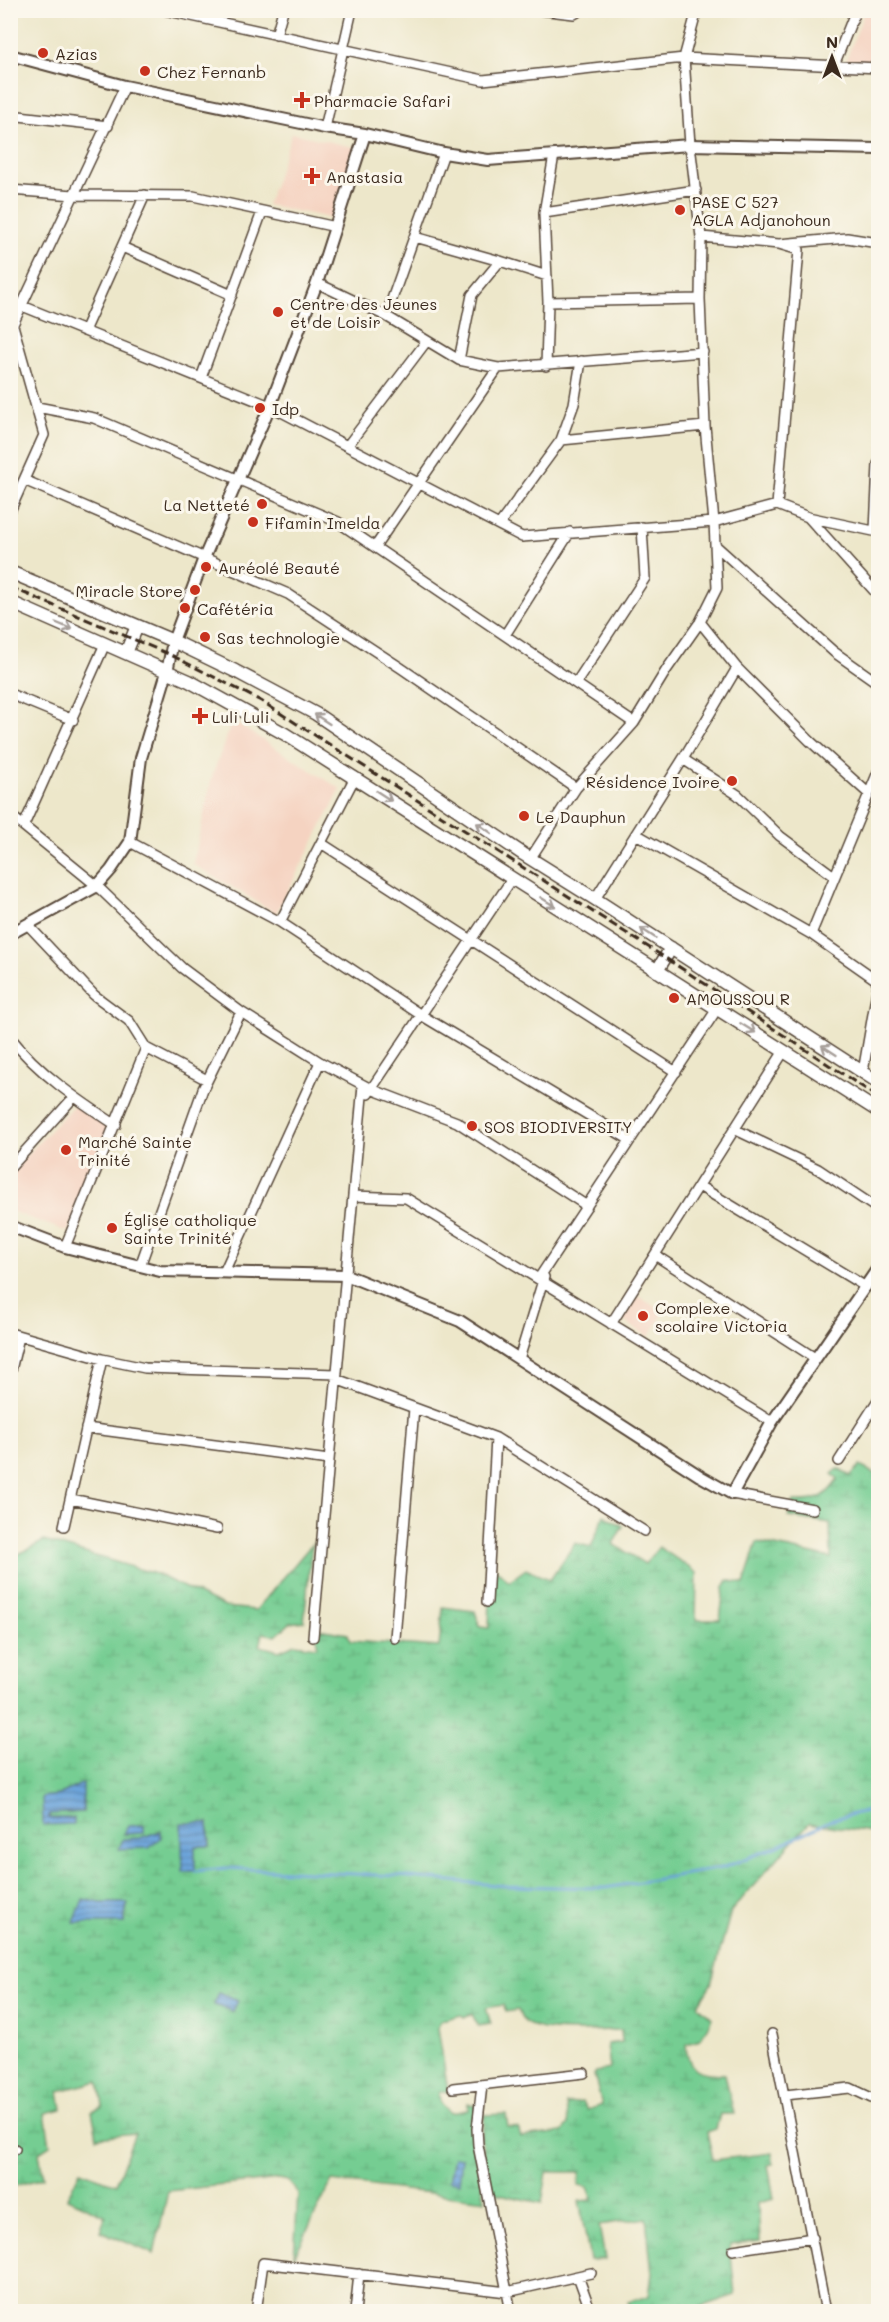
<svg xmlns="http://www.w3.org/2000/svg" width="889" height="2322" font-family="Mali,sans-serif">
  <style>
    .built { fill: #f5d3c1 }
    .wetland { fill: url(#wetland-marsh); stroke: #587c58; stroke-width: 1.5; fill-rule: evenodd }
    .water { fill: url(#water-rules); stroke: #54677c; stroke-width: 1.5 }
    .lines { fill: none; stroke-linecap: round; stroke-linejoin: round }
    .stream { stroke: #6ca4da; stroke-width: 3 }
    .minor-casing { stroke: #564638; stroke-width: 12 }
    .tertiary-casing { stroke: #564638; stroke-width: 14 }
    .secondary-casing { stroke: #564638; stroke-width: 15 }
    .minor { stroke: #fff; stroke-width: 9 }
    .tertiary { stroke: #fff; stroke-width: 10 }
    .secondary { stroke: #fff; stroke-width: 12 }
    .rail { stroke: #3b2a1e; stroke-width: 3; stroke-dasharray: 9 4.5; stroke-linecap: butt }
    .oneway { stroke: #a79f9a }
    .poi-dot { fill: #c8321e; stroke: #fbf7ec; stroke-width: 2 }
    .labels { text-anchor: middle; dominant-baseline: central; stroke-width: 6; stroke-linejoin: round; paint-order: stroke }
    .poi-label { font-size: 16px; fill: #3b2a1e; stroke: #fbf7ec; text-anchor: start }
  </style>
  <defs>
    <pattern id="wetland-marsh" width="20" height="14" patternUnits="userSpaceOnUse" patternTransform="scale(1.5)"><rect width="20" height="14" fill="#75cd92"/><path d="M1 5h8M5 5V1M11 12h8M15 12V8" fill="none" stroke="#66b07d"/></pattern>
    <pattern id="water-rules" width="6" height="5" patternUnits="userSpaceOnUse" patternTransform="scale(1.5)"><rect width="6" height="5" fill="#6ca4da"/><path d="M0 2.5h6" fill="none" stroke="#5a86b0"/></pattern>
  </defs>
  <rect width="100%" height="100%" fill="#fbf7ec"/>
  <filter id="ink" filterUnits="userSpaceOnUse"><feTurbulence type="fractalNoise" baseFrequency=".0167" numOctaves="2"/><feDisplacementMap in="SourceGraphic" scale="12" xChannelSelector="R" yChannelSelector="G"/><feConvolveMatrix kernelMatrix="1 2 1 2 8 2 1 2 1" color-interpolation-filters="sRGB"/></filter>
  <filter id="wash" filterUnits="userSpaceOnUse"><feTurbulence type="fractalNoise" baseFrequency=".008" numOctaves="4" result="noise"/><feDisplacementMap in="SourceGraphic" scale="24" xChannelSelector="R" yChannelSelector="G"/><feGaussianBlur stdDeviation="1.35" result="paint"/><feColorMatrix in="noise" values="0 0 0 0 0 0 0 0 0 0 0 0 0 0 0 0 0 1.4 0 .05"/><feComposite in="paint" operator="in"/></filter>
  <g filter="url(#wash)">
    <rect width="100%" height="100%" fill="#ede7ca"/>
    <path class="built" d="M865,11H878V62L846,60Z
      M292,133L357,148L335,219L267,205Z
      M232,721L341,789L276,913L193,864L212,777Z
      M74,1105L110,1128L68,1232L11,1211L10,1173Z
      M637,1296L664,1312L649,1337L622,1320Z"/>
    <path class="wetland" d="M860,1466L875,1474L878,1470V1833L809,1823L731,1911L711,1984L698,2005L712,2018L700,2040L686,2044C688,2073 699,2073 725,2074L734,2114H720L716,2129L707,2132L713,2160L772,2153L773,2164L768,2165L774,2199L758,2203L760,2241L730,2245L735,2295L689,2311H632L628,2302L649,2296L652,2273L646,2218L599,2225L605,2259L590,2260L579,2201L592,2200L587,2187L579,2185L580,2172H547L542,2203L490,2192L481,2138L485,2115L506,2114L508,2127L518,2128L521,2137L562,2132L568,2125L566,2104L582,2102L587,2110L602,2105L594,2075L596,2072L610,2069L607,2044L622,2042L621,2030C601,2030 539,2035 525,2022C522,2019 520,2014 518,2010L506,2012L503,2005L486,2008L491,2024L478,2026L472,2014L464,2018L461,2015L442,2020L439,2023L438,2028L448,2091L439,2092L440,2103L450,2113L468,2110V2103L476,2106L473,2138L485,2200L332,2181L294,2257L298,2193L288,2181L279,2179L168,2191L154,2254L100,2231L106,2216L67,2198L80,2171L116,2184L135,2133L97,2137L92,2111L103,2106L99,2081L59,2091L62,2109L45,2113L50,2145L39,2152L43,2178L11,2187V2159L18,2157L10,2128L11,1558L44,1541L156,1574L225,1607L256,1610L312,1544L304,1621L290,1623L276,1636L263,1633L260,1646L279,1651L295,1644L317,1647V1629L348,1634L350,1641L439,1647L443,1607L475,1611L480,1627L489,1628L491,1565L509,1581L526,1569L550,1580L575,1543L591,1547L604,1515L623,1526L613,1544L645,1564L659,1547L697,1573L696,1620H720L724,1587L728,1580L744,1584L757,1542L831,1558L830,1523L788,1517L794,1501C816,1502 826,1498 838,1479L832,1474L838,1469L850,1476ZM82,1784L83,1812L49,1813V1818L42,1797L59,1795ZM208,1823L210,1846H195ZM160,1831L149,1848H120L123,1839L140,1838ZM83,1899L101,1903H127L124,1923Z"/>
    <path class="water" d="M83,1783V1812L49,1814V1818H74V1824L43,1825L42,1797L59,1795Z
      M181,1823H208L210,1846H195V1871L183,1872Z
      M144,1825V1833L124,1834L128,1826Z
      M161,1831V1838L149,1848L119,1849L123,1839L140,1838Z
      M83,1899L101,1903H127L124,1923H74Z
      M219,1993L238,2001L233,2011L214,2005Z
      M454,2157L462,2158L459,2183L449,2181Z"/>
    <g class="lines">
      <path class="stream" d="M195,1871L226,1868L398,1876L507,1886L605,1888L722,1868L781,1845L833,1819L878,1808"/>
    </g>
  </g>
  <g filter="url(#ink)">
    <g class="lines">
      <g class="minor-casing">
        <path id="minor" d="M164,10L483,80L684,58L878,68
          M540,10L574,14L581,10
          M276,35L283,10
          M834,65L856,10
          M10,115L108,126
          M325,128L352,10
          M10,190L74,195L193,196L336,227
          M544,213L696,190
          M415,237L500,261L547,276
          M701,237L779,244L847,238L878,243
          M122,247L232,295
          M317,283L386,316L459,360L498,368L703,352
          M10,301L270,406L522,537L714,522L777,505L808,517L878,532
          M548,302L700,299
          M10,315L44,435L10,511
          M386,316L444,153
          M13,324L125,86
          M84,331L145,195
          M459,360L472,295L500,261
          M546,366L548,302L544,213L554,155
          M201,378L262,212
          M37,407L94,418L338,522L634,723
          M561,440L705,426
          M348,445L426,342
          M24,480L288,594L401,668L576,788
          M777,505L799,250L779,244
          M808,517L878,595
          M499,525L561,440L574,404L581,361
          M875,531L878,464
          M715,545L834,652L878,683
          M375,547L498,368
          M700,622L737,668L810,741L868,793
          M505,635L570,532
          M576,683L645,578L642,527
          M10,694L73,720
          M683,759L738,795L780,836L834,876
          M10,815L97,886L182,968L241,1012L320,1062L371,1089L457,1122L587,1206
          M24,825L105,644
          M636,834L811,934L878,981
          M130,842L280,922L421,1015L630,1140
          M321,843L676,1072
          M530,859L576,788L634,723L667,669L700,622L717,588L714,522L705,426L700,299L701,237L690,145L684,58L697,10
          M595,899L683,759L737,668
          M280,922L355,777
          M28,925L94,995L129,1021L146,1048L207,1080
          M811,934L878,772
          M10,1037C38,1073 78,1100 116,1125
          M863,1072L878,985
          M368,1094L512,879
          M734,1129L818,1169L878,1209
          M10,1168L74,1097
          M699,1186L866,1287
          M353,1196L406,1198L772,1422
          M65,1247L146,1048
          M655,1255L815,1358
          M140,1266L203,1089L241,1012
          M224,1272L320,1062
          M539,1278L717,1009
          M611,1324L784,1051
          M10,1333L102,1359L145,1368L337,1374
          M519,1359L544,1277
          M10,1374L19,1337
          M336,1379L496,1438L644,1531
          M86,1428L329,1460
          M839,1461L878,1400
          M732,1494L813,1509
          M71,1499L217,1529
          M64,1526L102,1359
          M487,1602L496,1438
          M313,1637L363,1085
          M395,1638L414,1408
          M772,2034L826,2312
          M482,2085L477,2129L478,2145L511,2312
          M453,2088L584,2073
          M785,2095L850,2088L878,2101
          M10,2150L15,2149
          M733,2250L813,2238
          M578,2276L591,2312
          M256,2312L263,2263L507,2292L591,2273
          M355,2312L359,2274"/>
      </g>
      <g class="tertiary-casing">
        <path id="tertiary" d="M10,55L125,86L325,128L365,134L444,153L488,160L690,145L878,149
          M10,934L97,886L111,870L130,842L141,758L167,672L173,641L204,558L270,406L317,283L365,134
          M10,1226L65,1247L160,1271L346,1275L460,1321L700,1476L732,1494L772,1422L878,1268"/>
      </g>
      <g class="secondary-casing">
        <path id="secondary" d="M10,572L173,641L235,671L316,714L523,854L595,899L878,1082
          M10,602L189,681L285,734L878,1111
          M126,653L137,626
          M657,971L671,948"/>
      </g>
      <use href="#minor" class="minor"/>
      <use href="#tertiary" class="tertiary"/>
      <use href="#secondary" class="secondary"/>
      <path class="rail" d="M10,587L171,655L261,701L664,957L878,1097"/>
    </g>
    <defs><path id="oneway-shaft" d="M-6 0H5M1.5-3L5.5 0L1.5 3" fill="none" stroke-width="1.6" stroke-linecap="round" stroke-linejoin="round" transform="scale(1.5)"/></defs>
    <g class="oneway">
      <use href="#oneway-shaft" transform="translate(64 626) rotate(23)"/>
      <use href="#oneway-shaft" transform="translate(322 719) rotate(-147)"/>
      <use href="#oneway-shaft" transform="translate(384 796) rotate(33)"/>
      <use href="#oneway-shaft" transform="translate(484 828) rotate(-146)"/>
      <use href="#oneway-shaft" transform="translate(548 902) rotate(32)"/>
      <use href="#oneway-shaft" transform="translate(648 933) rotate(-147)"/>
      <use href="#oneway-shaft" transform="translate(748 1028) rotate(32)"/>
      <use href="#oneway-shaft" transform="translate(829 1050) rotate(-147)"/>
    </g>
  </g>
  <g class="poi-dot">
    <circle cx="43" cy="53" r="6"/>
    <circle cx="145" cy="71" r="6"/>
    <path d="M299 91h6v6h6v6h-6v6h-6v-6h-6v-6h6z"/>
    <path d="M309 167h6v6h6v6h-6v6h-6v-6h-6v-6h6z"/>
    <circle cx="680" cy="210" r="6"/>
    <circle cx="278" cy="312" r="6"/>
    <circle cx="260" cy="408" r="6"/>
    <circle cx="262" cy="504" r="6"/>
    <circle cx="253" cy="522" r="6"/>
    <circle cx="206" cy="567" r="6"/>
    <circle cx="195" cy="590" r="6"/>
    <circle cx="185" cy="608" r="6"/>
    <circle cx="205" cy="637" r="6"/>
    <path d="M197 707h6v6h6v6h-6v6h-6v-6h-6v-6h6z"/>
    <circle cx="732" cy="781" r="6"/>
    <circle cx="524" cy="816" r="6"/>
    <circle cx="674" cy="998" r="6"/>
    <circle cx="472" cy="1126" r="6"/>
    <circle cx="66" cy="1150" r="6"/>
    <circle cx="112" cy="1228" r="6"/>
    <circle cx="643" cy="1316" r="6"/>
  </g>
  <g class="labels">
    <g class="poi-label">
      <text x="55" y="53">Azias</text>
      <text x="157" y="71">Chez Fernanb</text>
      <text x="314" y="100">Pharmacie Safari</text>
      <text x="326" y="176">Anastasia</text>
      <text x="692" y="201">PASE C 527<tspan x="692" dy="18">AGLA Adjanohoun</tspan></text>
      <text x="290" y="303">Centre des Jeunes<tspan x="290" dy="18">et de Loisir</tspan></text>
      <text x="272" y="408">Idp</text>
      <text x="250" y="504" text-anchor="end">La Netteté</text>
      <text x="265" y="522">Fifamin Imelda</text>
      <text x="218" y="567">Auréolé Beauté</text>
      <text x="183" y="590" text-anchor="end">Miracle Store</text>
      <text x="197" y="608">Cafétéria</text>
      <text x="217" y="637">Sas technologie</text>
      <text x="212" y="716">Luli Luli</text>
      <text x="720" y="781" text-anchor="end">Résidence Ivoire</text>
      <text x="536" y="816">Le Dauphun</text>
      <text x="686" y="998">AMOUSSOU R</text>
      <text x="484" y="1126">SOS BIODIVERSITY</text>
      <text x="78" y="1141">Marché Sainte<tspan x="78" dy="18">Trinité</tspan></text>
      <text x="124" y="1219">Église catholique<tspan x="124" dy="18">Sainte Trinité</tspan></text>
      <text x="655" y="1307">Complexe<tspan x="655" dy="18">scolaire Victoria</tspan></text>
    </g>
  </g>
  <rect width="889" height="2322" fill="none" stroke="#fbf7ec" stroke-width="36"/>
  <g transform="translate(832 57)" stroke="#fbf7ec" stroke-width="4.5" paint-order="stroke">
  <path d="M0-4.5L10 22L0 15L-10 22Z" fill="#3b2a1e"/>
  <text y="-9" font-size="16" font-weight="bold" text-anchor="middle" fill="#3b2a1e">N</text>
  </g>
</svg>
